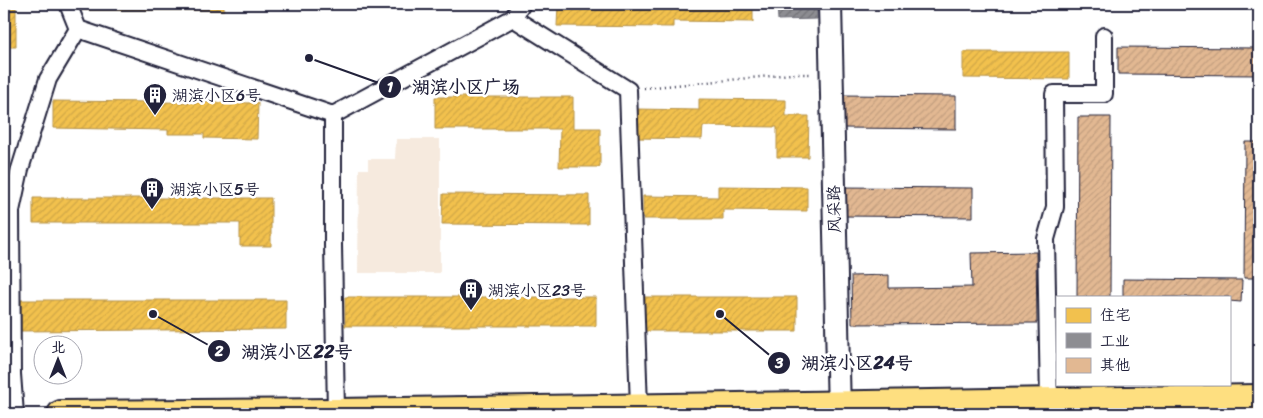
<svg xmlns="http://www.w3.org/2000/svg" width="1263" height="418" font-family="Sriracha,'LXGW WenKai TC',sans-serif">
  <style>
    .built { fill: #f6eade }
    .homes { fill: url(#homes-hatch); stroke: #b49148 }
    .industry { fill: url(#industry-hatch); stroke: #6d6d78 }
    .building { fill: url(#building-hatch); stroke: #22223b }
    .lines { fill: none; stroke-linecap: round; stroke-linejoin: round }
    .street-casing { stroke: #22223b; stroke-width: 20 }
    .secondary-casing { stroke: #22223b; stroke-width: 26 }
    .primary-casing { stroke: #22223b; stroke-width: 30 }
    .path { stroke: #22223b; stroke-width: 2.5; stroke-dasharray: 1 4; stroke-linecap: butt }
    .street { stroke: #fff; stroke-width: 16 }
    .secondary { stroke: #fff; stroke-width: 22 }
    .primary { stroke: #fedf80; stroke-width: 26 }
    .labels { text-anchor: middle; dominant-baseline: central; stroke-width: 5; stroke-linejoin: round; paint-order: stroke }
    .poi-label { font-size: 16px; fill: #22223b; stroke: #fff; text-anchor: start }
    .street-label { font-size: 16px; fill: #22223b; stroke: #fff }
    .leader { fill: none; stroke: #22223b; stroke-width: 2 }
    .callout-dot { fill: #22223b; stroke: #fff; stroke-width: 2 }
    .mark-label { font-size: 15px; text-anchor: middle; font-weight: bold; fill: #fff }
    .callout-label { font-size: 18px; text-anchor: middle; font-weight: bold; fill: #22223b; stroke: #fff; stroke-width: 5; stroke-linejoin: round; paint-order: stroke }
  </style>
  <defs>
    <pattern id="homes-hatch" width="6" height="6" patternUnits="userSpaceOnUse" patternTransform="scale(1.25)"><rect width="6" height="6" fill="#f2c14e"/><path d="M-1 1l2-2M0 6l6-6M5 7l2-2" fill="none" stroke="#cfa645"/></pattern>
    <pattern id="industry-hatch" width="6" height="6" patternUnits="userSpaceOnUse" patternTransform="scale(1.25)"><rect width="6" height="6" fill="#8d8d92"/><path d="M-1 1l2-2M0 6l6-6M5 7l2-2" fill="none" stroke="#737378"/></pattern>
    <pattern id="building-hatch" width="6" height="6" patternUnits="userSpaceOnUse" patternTransform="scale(1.25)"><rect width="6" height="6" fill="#e2b892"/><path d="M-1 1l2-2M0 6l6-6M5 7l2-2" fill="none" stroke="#c29e7f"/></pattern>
  </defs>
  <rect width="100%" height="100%" fill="#fff"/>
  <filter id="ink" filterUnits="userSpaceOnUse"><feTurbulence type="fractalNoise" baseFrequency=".02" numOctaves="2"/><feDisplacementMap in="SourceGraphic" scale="10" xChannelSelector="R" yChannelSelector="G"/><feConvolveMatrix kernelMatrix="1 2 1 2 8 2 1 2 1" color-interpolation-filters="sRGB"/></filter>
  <g filter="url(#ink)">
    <path class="built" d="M396,139H440V273H358L359,169H368V159H395Z"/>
    <path class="homes" d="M4,4H16V47H4Z
      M73,4H224V10H73Z
      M327,4H490V6H327Z
      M558,4H753V22L673,21V27L557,26Z
      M963,52H1069V79L963,78Z
      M435,97H573V128H600V167H559L560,129H435Z
      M699,99L786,100V116H809L808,157H777V127L703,126L702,139L636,138V109L699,110Z
      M53,101L258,103L257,139L204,138V134H168V130L53,128Z
      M718,186L807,187V211L723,210V219H643V196L718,197Z
      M443,194L589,195V225L442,224Z
      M33,198H271V246H240V223H33Z
      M345,297H596V326H345Z
      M644,297H797V331H644Z
      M21,300H286V329L21,331Z"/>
    <path class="industry" d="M777,4H816L817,19L778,20Z"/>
    <path class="building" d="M1118,47L1259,48V75L1118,74Z
      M842,95L956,96V129L842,128Z
      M1078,117H1111L1110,297H1077Z
      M1245,142H1259V278H1244Z
      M841,187L973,188V217L841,216Z
      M1036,252L1037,323L852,324L851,276L889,275V288L972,287L971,253Z
      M1123,279L1242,280L1241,302L1229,301V297H1123Z"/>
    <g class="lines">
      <g class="street-casing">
        <path id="street" d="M68,4L78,29L333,115
          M513,18L628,90L639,407
          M1049,402L1046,239L1055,207L1054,94H1104V36
          M336,412L333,245V115L513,18L522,4
          M15,414L12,374L11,211L20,169L48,79L78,29"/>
      </g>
      <g class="secondary-casing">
        <path id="secondary" d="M830,4L839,414"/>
      </g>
      <g class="primary-casing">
        <path id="primary" d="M61,414L336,412L1259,398"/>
      </g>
      <path class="path" d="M644,88L792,74H813"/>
      <use href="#street" class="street"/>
      <use href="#secondary" class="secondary"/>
      <use href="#primary" class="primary"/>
    </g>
  </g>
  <defs>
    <g id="building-pin" transform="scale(1.25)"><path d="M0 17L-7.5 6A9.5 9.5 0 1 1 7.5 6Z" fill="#22223b" stroke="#fff"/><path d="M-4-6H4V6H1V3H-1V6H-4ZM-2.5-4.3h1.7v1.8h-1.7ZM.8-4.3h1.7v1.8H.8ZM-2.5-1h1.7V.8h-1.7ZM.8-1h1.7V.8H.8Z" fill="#fff"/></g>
  </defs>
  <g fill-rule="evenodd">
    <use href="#building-pin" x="155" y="95"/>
    <use href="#building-pin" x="152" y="189"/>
    <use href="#building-pin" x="471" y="290"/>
  </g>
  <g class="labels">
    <g class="poi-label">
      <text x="172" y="95">湖滨小区6号</text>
      <text x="170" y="189">湖滨小区5号</text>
      <text x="488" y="290">湖滨小区23号</text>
    </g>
    <g class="street-label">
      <text transform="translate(834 209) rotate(-91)">风采路</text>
    </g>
  </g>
  <path class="leader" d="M309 58L390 87M153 314L219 351M720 314L779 363"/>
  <g class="callout-dot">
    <circle cx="309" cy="58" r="5"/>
    <circle cx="153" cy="314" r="5"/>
    <circle cx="720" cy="314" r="5"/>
    <circle cx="390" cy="87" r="12"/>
    <circle cx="219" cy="351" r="12"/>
    <circle cx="779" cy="363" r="12"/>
  </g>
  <g class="mark-label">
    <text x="390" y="92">1</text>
    <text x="219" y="356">2</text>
    <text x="779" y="368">3</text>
  </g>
  <g class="callout-label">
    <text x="466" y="93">湖滨小区广场</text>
    <text x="297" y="358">湖滨小区22号</text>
    <text x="857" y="369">湖滨小区24号</text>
  </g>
  <rect width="1263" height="418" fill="none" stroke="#fff" stroke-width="20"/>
  <rect x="10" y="10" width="1243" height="398" fill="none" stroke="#22223b" stroke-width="2" filter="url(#ink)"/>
  <rect x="1056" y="296" width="175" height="90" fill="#ffffff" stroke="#a7a7b1"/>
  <rect x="1066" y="308" width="25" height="15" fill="#f2c14e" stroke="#a7a7b1"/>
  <text x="1100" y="320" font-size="15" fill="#22223b">住宅</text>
  <rect x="1066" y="333" width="25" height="15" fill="#8d8d92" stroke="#a7a7b1"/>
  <text x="1100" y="346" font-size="15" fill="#22223b">工业</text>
  <rect x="1066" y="358" width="25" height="15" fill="#e2b892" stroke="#a7a7b1"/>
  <text x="1100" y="370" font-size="15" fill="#22223b">其他</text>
  <g transform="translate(58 360)"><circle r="24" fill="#ffffff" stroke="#a7a7b1"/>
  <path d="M0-4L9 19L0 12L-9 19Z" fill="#22223b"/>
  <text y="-8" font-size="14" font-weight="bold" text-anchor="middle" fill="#22223b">北</text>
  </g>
</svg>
